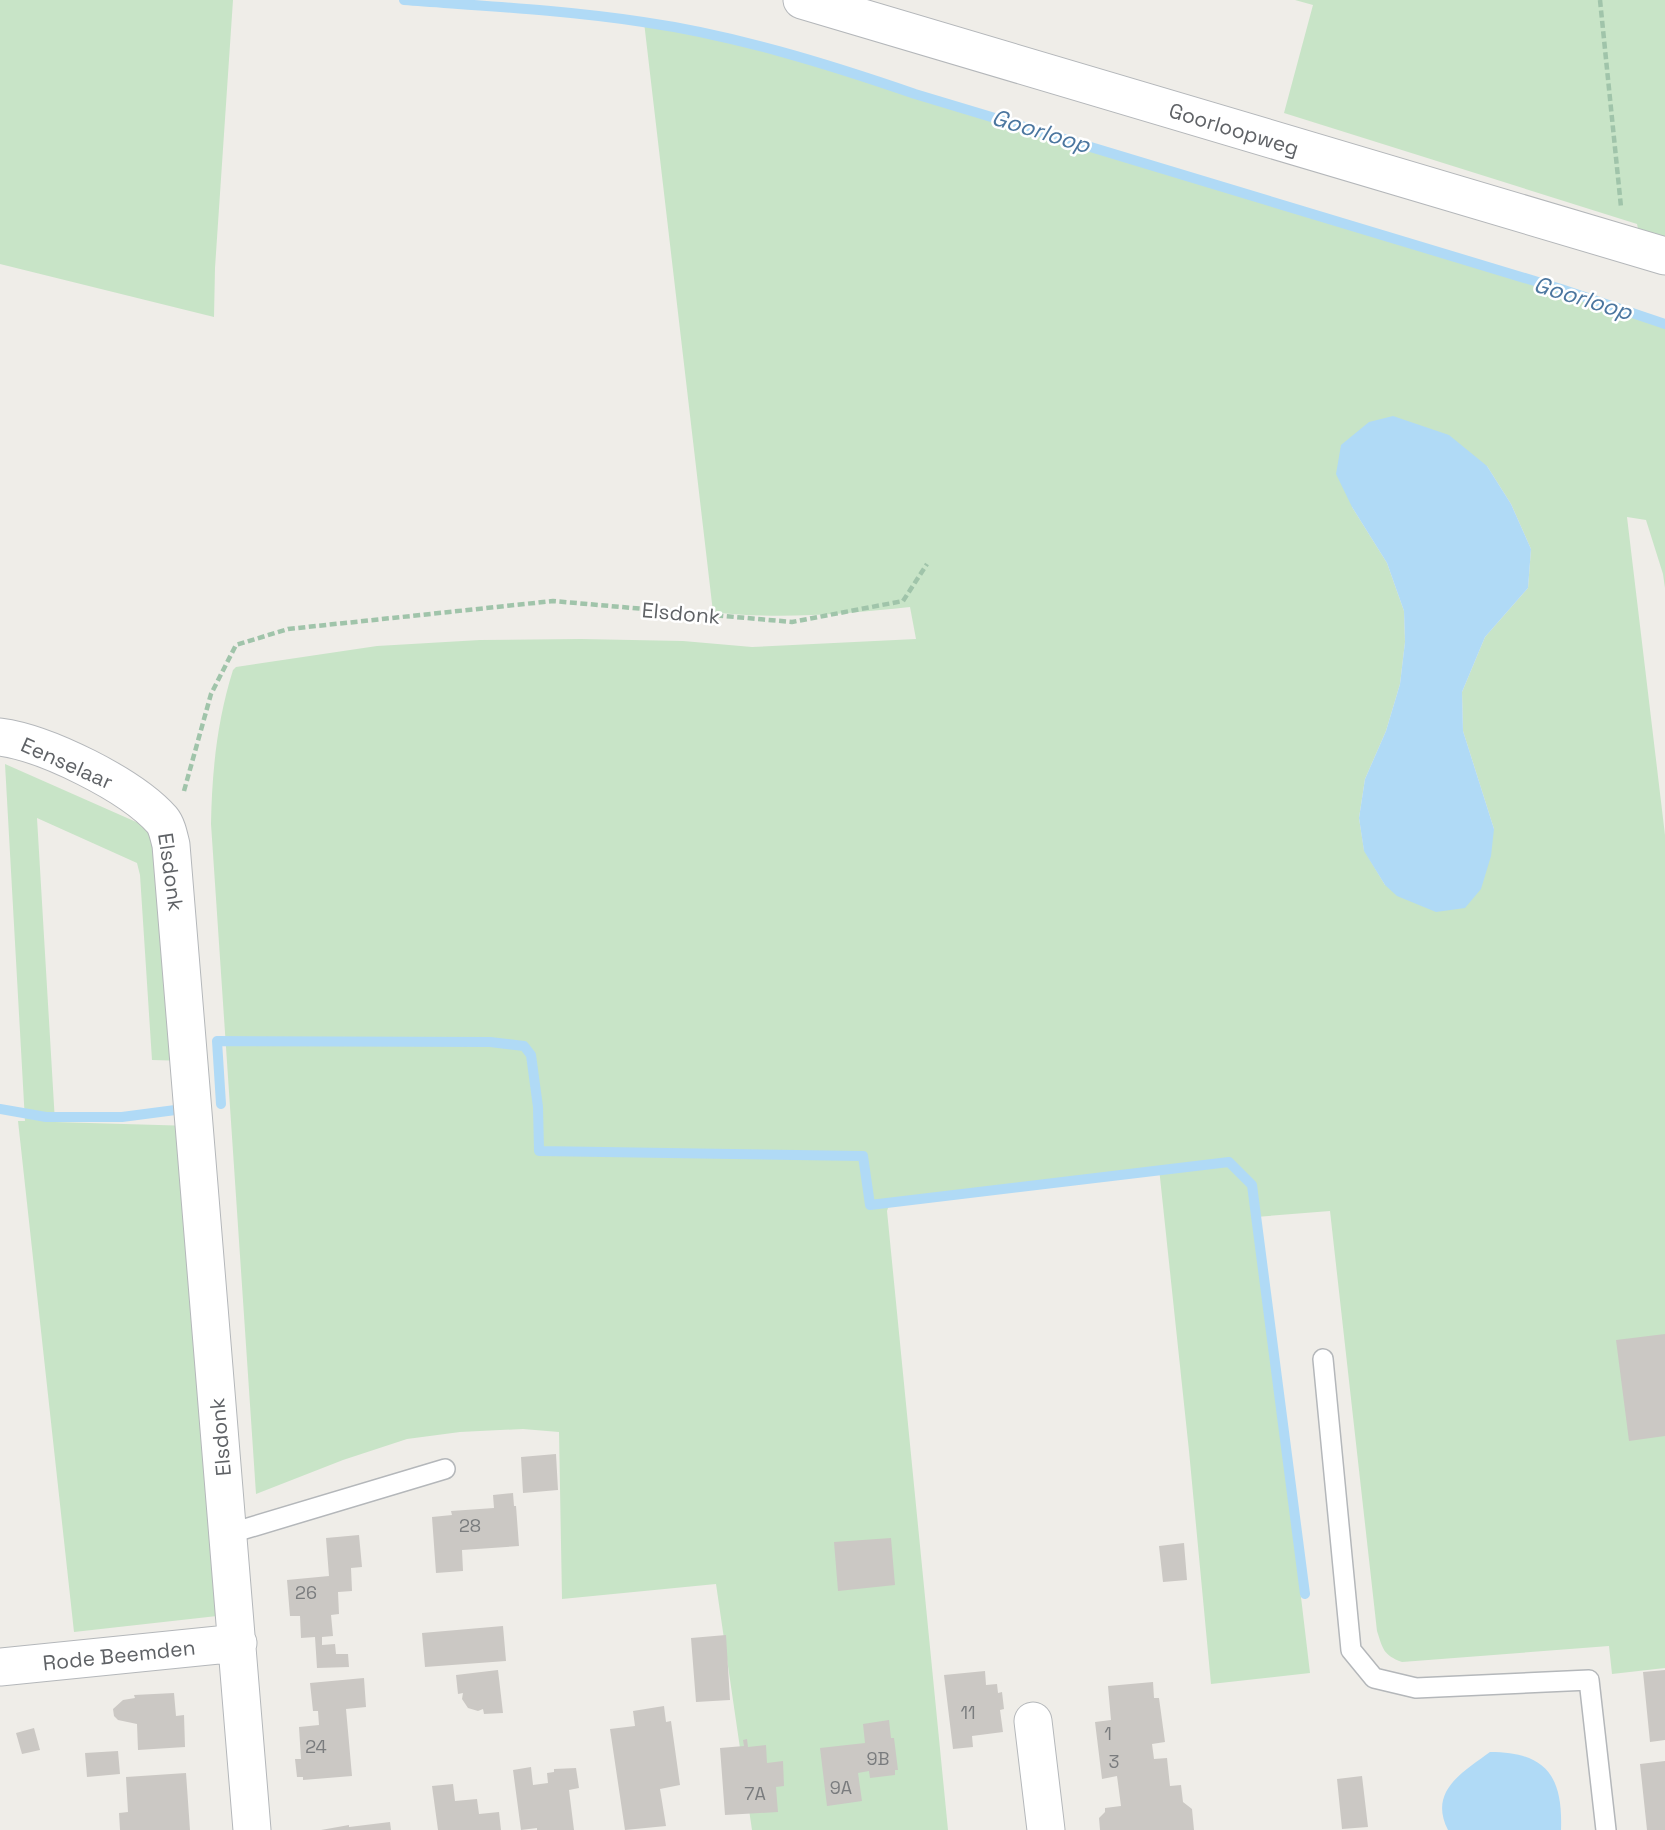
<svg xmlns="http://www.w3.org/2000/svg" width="1665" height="1830" font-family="'Space Grotesk',sans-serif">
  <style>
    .green { fill: #c8e4c7; fill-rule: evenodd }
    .water { fill: #b0daf6 }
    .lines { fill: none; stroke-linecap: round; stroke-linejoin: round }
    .stream { stroke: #b0daf6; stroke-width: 10 }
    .building { fill: #cbc8c4 }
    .service-casing { stroke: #b4b7ba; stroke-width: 22 }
    .minor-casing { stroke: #b4b7ba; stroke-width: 39 }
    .path { stroke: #a0c4aa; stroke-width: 4.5; stroke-dasharray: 7 3.5; stroke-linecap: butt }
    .service { stroke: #fff; stroke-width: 19 }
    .minor { stroke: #fff; stroke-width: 37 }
    .labels { text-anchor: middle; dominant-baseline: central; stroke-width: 5; stroke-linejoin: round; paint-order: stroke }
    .number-label { font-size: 18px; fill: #7a7c7e }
    .street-label { font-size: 21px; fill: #5f6266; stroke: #fff }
    .water-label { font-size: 23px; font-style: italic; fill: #4b769f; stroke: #fff }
  </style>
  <rect width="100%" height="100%" fill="#efede8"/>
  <path class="green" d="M0,0H233L215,268L214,317L0,264Z
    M1295,0H1665V247L1641,242L1637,224L1284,113L1313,5Z
    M644,22C736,39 826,64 915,94L1561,289L1665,324V588L1663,574L1646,520L1627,517L1665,835V1668L1612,1674L1609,1646L1402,1662C1383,1655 1383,1649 1377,1631L1330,1211L1256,1217L1310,1673L1211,1684L1189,1451L1159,1168L890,1202L887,1211L948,1830H752L716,1584L562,1599L559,1432L523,1429L460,1432L407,1439L343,1460L256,1494L211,824C212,771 217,721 233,670L236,667L377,646L480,640L581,639L683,641L752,647L916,639L910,607C844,614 779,620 713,612ZM1487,466L1511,504L1531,549L1528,588L1485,637L1462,692L1463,731L1494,829L1385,885L1364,850L1359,818L1365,779L1386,731L1400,684L1405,642L1404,611L1387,563L1352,507Z
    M5,764L143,825L165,839L189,1061L152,1060L140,875L137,863L37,818L55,1122L193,1126L226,1615L74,1632L18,1121H25Z"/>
  <path class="water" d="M1393,416L1449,435L1487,466L1511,504L1531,549L1528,588L1485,637L1462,692L1463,731L1494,829L1491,856L1481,889L1465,908L1436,912L1397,896L1385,885L1364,851L1359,818L1365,779L1386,731L1400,684L1405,642L1404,611L1387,563L1352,507L1336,474L1341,445L1369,422Z
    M1490,1752C1546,1752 1563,1776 1561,1830H1448C1428,1791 1463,1772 1490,1752Z"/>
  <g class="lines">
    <path class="stream" d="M404,0C484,6 564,10 643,22C734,35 828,64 915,94L1561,289L1665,324
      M221,1104L217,1041L490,1042L524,1046L531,1055L538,1107L539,1151L863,1156L870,1205L1229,1162L1252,1185L1305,1594
      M0,1109L46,1117H122L183,1109"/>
  </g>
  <path class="building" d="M1665,1334V1436L1629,1441L1616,1340Z
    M556,1454L558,1490L523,1493L521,1457Z
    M513,1493L514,1506H516L519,1546L462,1550L463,1571L436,1573L432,1517L452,1515L451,1511L494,1508L493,1495Z
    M359,1535L362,1567L351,1568L352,1591L338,1592L339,1614L331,1615L333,1636L322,1637V1645L335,1644L336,1654H348L349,1667L317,1668L315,1637L301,1638L300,1616H290L287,1580L329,1576L326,1538Z
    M891,1538L895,1585L838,1591L834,1542Z
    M1184,1543L1187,1580L1163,1582L1159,1546Z
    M503,1626L506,1661L425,1667L422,1633Z
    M726,1635L730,1700L696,1702L691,1638Z
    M498,1670L503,1713L484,1714L483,1709L478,1711L468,1708L462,1699L463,1693L458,1694L456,1675Z
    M1665,1670V1740L1650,1742L1643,1672Z
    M985,1671L986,1685L997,1684L998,1693L1002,1692L1004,1709L1000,1710L1003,1732L972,1736L973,1747L953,1749L944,1675Z
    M364,1678L366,1707L346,1709L352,1776L303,1780V1777H297L295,1759H301L299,1727L319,1725L318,1711H313L310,1683Z
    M1153,1682L1154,1698H1159L1165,1742L1152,1744L1154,1759L1167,1758L1170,1786L1181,1785L1183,1802L1192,1809L1194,1830H1100L1099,1818L1105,1812V1808L1121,1806L1117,1776L1102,1779L1095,1722L1111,1720L1108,1686Z
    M174,1693L176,1716L184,1715L185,1747L138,1750L137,1724L118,1720L114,1716L113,1709L123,1700L135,1698L134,1695Z
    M664,1706L666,1722L671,1721L680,1785L660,1789L666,1826L625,1830L610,1729L635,1726L633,1711Z
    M889,1720L891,1738H894L898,1770H895V1775L870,1778L869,1771L858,1773L862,1801L827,1806L820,1748L865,1743L863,1724Z
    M34,1728L40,1750L22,1754L16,1733Z
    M747,1739L748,1747L766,1745L767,1763L783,1761L784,1786L776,1787L778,1812L725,1815L720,1748L744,1746L743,1740Z
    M118,1751L120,1774L87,1777L85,1753Z
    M1665,1761V1830H1647L1640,1764Z
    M531,1767L533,1785L548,1783L547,1773L554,1772V1769L576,1768L579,1788L569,1790L574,1830H537V1828L521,1830L513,1770Z
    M186,1773L190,1830H120L119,1813L128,1812L126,1777Z
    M1362,1776L1368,1827L1342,1829L1337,1779Z
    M453,1784L455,1801L477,1799L479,1814L499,1812L501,1830H438L432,1786Z
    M390,1822L391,1830H321L349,1825V1827Z"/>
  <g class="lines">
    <g class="service-casing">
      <path id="service" d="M1323,1359L1351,1650L1374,1678L1416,1688L1589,1680L1606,1830
        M228,1534L445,1469"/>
    </g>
    <g class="minor-casing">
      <path id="minor" d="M802,0L1665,256
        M0,737C46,743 131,785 162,820C167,826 169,837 171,845L252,1830
        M0,1667L238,1643
        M1033,1721L1046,1830"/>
    </g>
    <path class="path" d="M1600,0L1621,207
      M184,791L211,694L236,645L288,629L553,601L792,622L903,601L927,564"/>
    <use href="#service" class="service"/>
    <use href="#minor" class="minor"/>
  </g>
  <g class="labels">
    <g class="number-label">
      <text x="470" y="1525">28</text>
      <text x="306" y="1592">26</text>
      <text x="968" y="1712">11</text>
      <text x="1108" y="1733">1</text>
      <text x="316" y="1746">24</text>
      <text x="878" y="1758">9B</text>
      <text x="1114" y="1761">3</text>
      <text x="841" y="1787">9A</text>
      <text x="755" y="1793">7A</text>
    </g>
    <g class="street-label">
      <text transform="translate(1234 129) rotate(17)">Goorloopweg</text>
      <text transform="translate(681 613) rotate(5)">Elsdonk</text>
      <text transform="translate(67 763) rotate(24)">Eenselaar</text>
      <text transform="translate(171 872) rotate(82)">Elsdonk</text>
      <text transform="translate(220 1437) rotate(-95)">Elsdonk</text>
      <text transform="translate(119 1655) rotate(-6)">Rode Beemden</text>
    </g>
    <g class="water-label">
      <text transform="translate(1041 131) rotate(17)">Goorloop</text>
      <text transform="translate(1583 298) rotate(17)">Goorloop</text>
    </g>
  </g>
</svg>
